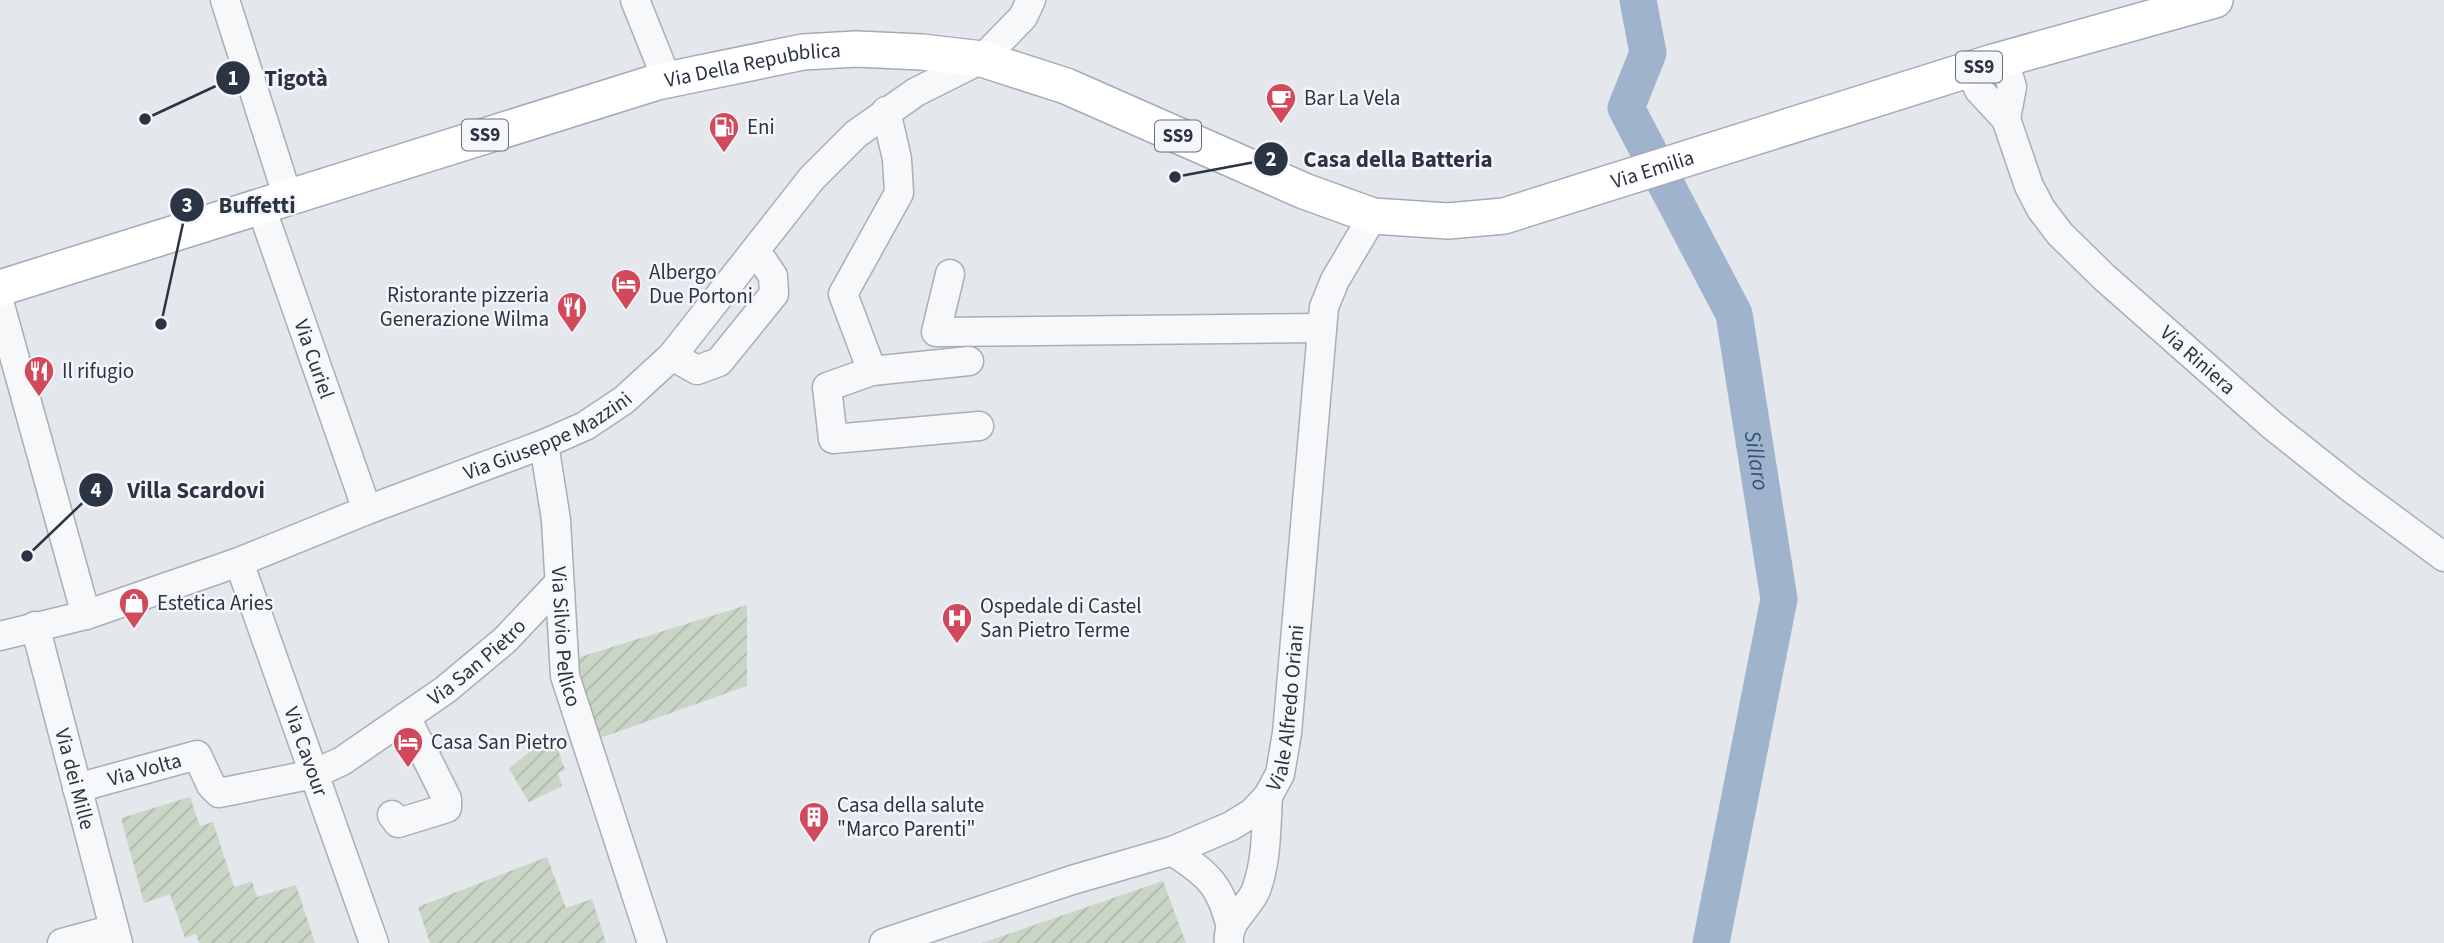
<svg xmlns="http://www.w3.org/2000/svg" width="2444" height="943" font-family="'Source Sans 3',sans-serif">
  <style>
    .garden { fill: url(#garden-furrows) }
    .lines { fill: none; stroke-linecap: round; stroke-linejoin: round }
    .river { stroke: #9fb4cc; stroke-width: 37 }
    .minor-casing { stroke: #a9aeb7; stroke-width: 31 }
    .major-casing { stroke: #a3abb8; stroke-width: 38 }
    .minor { stroke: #f7f8fa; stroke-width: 28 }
    .major { stroke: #fff; stroke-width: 35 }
    .labels { text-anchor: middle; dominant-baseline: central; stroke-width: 5; stroke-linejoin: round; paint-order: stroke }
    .shield { fill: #f4f6f9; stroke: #676e7b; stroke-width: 2 }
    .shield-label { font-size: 19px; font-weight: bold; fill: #2b3445 }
    .street-label { font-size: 21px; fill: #2b3445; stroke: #f4f6f9 }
    .poi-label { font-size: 21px; fill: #2b3445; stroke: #f4f6f9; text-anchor: start }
    .water-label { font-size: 23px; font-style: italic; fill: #34527a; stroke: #f4f6f9 }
    .leader { fill: none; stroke: #2b3445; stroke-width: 2.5 }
    .callout-dot { fill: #2b3445; stroke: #f4f6f9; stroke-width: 2.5 }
    .mark-label { font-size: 21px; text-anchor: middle; font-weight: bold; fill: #fff }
    .callout-label { font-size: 23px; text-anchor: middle; font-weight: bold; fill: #2b3445; stroke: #f4f6f9; stroke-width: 5; stroke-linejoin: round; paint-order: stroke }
  </style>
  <defs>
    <pattern id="garden-furrows" width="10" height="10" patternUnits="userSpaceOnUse" patternTransform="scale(1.75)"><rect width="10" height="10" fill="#c9d6c5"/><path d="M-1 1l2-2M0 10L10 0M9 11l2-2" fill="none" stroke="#adb8ab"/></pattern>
  </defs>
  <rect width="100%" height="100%" fill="#e4e7ec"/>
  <path class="garden" d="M747,605V686L586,743L564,662Z
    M554,738L565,770L558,773L562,786L529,802L509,769L540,743L544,748Z
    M190,797L200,826L213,822L234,887L252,881L257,897L296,885L315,943H199L196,934L185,938L170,894L144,903L121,818Z
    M547,857L566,908L592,899L606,943H430L418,907Z
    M1163,881L1186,943H982Z"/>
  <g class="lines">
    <path class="river" id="s1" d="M1638,0L1648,53L1626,108L1734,314L1779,599L1711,943"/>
    <g class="minor-casing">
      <g id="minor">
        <path d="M225,0L288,198"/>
        <path d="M635,0L667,80"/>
        <path d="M1970,70L1979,90L2006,119L2012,87L2004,60"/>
        <path d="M886,111L897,159L899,193L843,294L872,371L827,387L833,439L979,426"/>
        <path id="s2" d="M2006,119L2029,186L2041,209L2060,234L2105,278L2273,426L2351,488L2444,557"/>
        <path id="s3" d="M261,207L367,510"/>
        <path d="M950,274L936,332L1322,328"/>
        <path d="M0,305L86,615"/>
        <path d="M672,356L697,370L719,362L774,294L773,276L756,251"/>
        <path d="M872,371L969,361"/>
        <path id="s4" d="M544,444L556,520L565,676L652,943"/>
        <path id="s5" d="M239,562L374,943"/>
        <path id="s6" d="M35,626L118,943"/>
        <path id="s7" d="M0,636L86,615L239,562L367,510L544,444L585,426L624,400L672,356L812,178L856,134L916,92L982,59L1023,17L1031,0"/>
        <path id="s8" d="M77,788L197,755L211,785L219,793L314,774L342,761L445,690L505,640L558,584"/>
        <path d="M392,815L398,823L447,808V799L406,717"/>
        <path d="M1172,851C1208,874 1221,885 1231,928"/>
        <path d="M62,943L114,929"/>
        <path id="s9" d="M884,943L1072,880L1172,851L1231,826L1252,813L1268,796L1280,774L1287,733L1324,307L1335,280L1373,216"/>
        <path d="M1229,943C1226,921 1249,908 1256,890C1267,861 1266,827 1268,796"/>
      </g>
    </g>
    <g class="major-casing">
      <g id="major">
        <path id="s10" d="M0,288L657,82L803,52L856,49L922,52L982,59L1066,86L1304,191L1373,216L1448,221L1504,216L1993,62L2215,0"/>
      </g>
    </g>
    <use href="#minor" class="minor"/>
    <use href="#major" class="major"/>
  </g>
  <defs>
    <g id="cafe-pin" transform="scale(1.575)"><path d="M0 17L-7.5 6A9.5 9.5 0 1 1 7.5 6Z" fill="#d1495b" stroke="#f4f6f9"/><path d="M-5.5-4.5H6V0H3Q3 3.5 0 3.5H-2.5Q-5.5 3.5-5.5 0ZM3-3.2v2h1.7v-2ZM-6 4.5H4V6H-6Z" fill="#fff"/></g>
    <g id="fuel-pin" transform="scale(1.575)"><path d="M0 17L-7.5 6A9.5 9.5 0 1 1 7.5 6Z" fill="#d1495b" stroke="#f4f6f9"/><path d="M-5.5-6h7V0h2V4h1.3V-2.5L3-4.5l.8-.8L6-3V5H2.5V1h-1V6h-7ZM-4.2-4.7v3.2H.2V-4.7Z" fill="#fff"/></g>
    <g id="hotel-pin" transform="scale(1.575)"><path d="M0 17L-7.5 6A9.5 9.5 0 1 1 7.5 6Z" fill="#d1495b" stroke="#f4f6f9"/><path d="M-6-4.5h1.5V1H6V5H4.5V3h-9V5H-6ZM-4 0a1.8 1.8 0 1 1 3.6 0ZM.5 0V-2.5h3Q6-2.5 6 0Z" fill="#fff"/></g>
    <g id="restaurant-pin" transform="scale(1.575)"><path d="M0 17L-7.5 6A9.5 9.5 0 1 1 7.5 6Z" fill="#d1495b" stroke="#f4f6f9"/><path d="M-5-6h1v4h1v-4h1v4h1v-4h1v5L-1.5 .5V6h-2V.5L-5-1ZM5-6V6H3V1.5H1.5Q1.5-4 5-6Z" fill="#fff"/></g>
    <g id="shop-pin" transform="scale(1.575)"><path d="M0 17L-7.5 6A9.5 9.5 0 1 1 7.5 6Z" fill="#d1495b" stroke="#f4f6f9"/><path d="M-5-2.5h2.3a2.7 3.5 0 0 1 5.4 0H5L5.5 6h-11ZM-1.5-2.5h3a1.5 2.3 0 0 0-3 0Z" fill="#fff"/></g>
    <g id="hospital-pin" transform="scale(1.575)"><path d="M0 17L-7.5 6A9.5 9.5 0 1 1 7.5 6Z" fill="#d1495b" stroke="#f4f6f9"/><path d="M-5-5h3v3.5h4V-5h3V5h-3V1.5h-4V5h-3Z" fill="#fff"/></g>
    <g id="building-pin" transform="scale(1.575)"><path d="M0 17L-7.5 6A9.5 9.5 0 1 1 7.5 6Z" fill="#d1495b" stroke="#f4f6f9"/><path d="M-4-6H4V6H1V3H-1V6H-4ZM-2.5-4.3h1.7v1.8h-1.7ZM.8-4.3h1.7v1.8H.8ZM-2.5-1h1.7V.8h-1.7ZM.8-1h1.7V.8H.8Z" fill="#fff"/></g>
  </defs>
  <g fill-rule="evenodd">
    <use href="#cafe-pin" x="1281" y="98"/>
    <use href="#fuel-pin" x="724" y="127"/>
    <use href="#hotel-pin" x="626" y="284"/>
    <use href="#restaurant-pin" x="572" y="307"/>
    <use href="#restaurant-pin" x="39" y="371"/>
    <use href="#shop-pin" x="134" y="603"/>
    <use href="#hospital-pin" x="957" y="618"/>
    <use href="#hotel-pin" x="408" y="742"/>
    <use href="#building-pin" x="814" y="817"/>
  </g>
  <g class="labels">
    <g class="shield">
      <rect x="1956" y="51.5" width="46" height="31" rx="5"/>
      <rect x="462" y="119.5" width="46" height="31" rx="5"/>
      <rect x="1155" y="120.5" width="46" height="31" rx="5"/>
    </g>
    <g class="shield-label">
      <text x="1979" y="67">SS9</text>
      <text x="485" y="135">SS9</text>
      <text x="1178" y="136">SS9</text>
    </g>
    <g class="street-label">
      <text stroke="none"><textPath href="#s10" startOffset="786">Via Della Repubblica</textPath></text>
      <text stroke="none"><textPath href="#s10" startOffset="1726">Via Emilia</textPath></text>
      <text stroke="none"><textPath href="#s3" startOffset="161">Via Curiel</textPath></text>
      <text stroke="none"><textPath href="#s2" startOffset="315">Via Riniera</textPath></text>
      <text stroke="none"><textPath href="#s7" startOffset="584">Via Giuseppe Mazzini</textPath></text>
      <text stroke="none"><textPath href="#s4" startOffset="194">Via Silvio Pellico</textPath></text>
      <text stroke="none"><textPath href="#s8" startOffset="464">Via San Pietro</textPath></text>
      <text stroke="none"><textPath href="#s9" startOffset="506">Viale Alfredo Oriani</textPath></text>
      <text stroke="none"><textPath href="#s5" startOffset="201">Via Cavour</textPath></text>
      <text stroke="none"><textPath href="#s8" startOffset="70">Via Volta</textPath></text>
      <text stroke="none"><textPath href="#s6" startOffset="158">Via dei Mille</textPath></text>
    </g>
    <g class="poi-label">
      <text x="1304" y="98">Bar La Vela</text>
      <text x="747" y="127">Eni</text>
      <text x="649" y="272">Albergo<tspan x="649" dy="24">Due Portoni</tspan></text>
      <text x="549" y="295" text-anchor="end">Ristorante pizzeria<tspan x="549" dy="24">Generazione Wilma</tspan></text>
      <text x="62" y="371">Il rifugio</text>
      <text x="157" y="603">Estetica Aries</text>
      <text x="980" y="606">Ospedale di Castel<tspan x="980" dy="24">San Pietro Terme</tspan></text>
      <text x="431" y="742">Casa San Pietro</text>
      <text x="837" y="805">Casa della salute<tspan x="837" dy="24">"Marco Parenti"</tspan></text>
    </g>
    <g class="water-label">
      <text stroke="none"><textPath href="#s1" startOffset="494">Sillaro</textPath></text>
    </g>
  </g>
  <path class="leader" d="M145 119L233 78M1175 177L1271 159M161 324L187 205M27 556L96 490"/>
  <g class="callout-dot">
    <circle cx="145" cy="119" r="7"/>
    <circle cx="1175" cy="177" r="7"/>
    <circle cx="161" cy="324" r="7"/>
    <circle cx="27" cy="556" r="7"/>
    <circle cx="233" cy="78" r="18"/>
    <circle cx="1271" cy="159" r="18"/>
    <circle cx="187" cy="205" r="18"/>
    <circle cx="96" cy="490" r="18"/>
  </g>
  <g class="mark-label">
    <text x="233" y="85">1</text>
    <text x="1271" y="166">2</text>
    <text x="187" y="212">3</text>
    <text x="96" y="497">4</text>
  </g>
  <g class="callout-label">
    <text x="296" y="86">Tigotà</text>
    <text x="1398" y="167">Casa della Batteria</text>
    <text x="257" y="213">Buffetti</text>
    <text x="196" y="498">Villa Scardovi</text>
  </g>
</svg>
